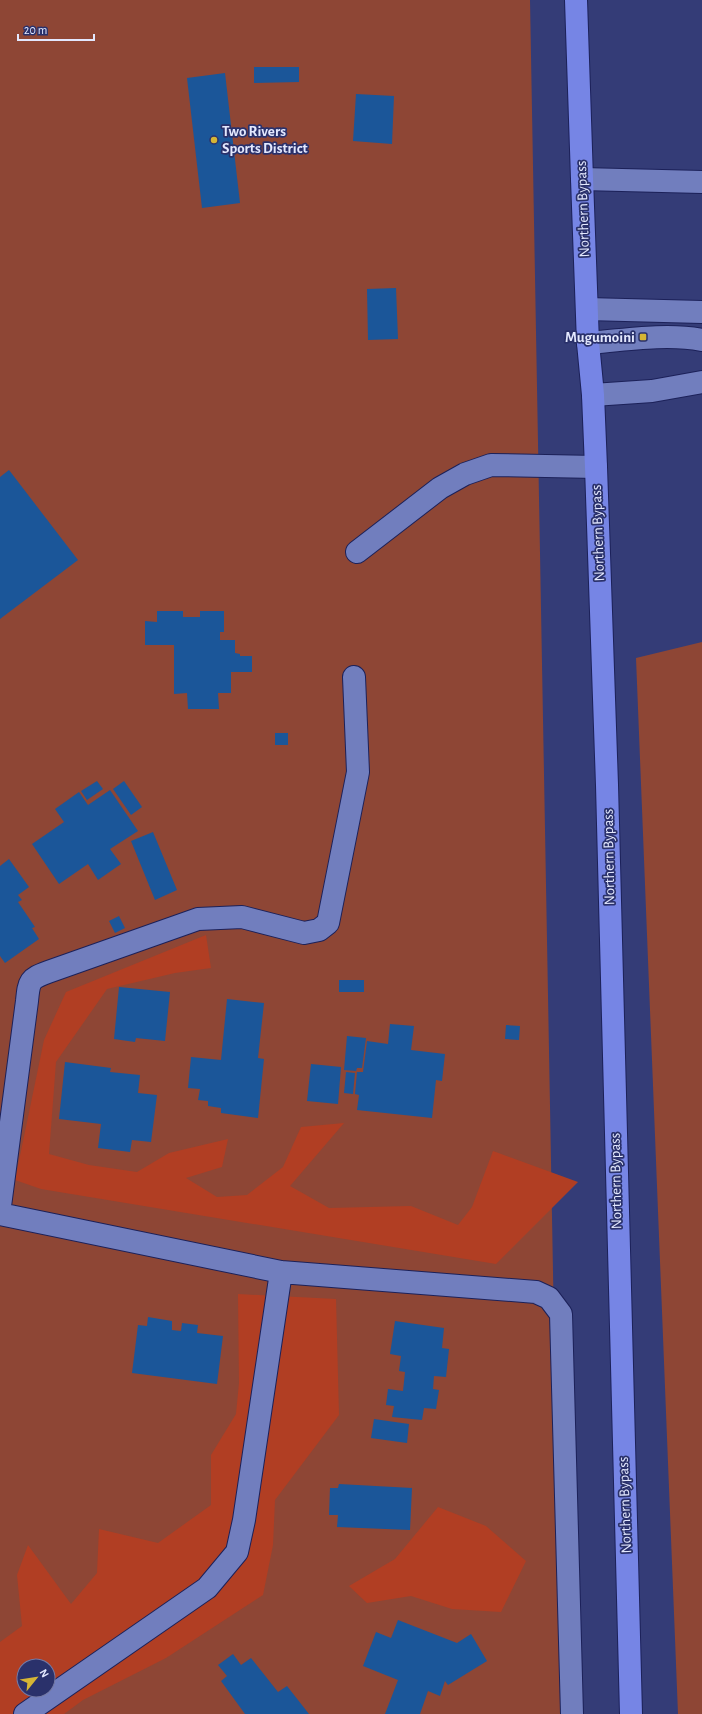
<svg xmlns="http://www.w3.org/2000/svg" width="702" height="1714" font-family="'Alegreya Sans',sans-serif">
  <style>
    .green { fill: #8e4635; fill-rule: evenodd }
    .forest { fill: #b13e23; fill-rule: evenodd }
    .building { fill: #1b5699 }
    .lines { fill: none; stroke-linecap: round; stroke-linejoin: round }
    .minor-casing { stroke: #1c2159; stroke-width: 24 }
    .major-casing { stroke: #1c2159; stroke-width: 24 }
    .minor { stroke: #717ebe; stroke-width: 22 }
    .major { stroke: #7685e5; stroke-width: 22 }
    .poi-dot { fill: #d5b535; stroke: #2a316b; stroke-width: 1.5 }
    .labels { text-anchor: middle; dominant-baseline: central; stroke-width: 3.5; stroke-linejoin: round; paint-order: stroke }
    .poi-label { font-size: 15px; font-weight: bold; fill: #e3e8fe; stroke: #2a316b; text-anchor: start }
    .street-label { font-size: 15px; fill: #e3e8fe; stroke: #2a316b }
  </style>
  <rect width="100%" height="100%" fill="#343c77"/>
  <path class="green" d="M0,0H530L561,1714H0ZM24,1666H48V1690H24Z
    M702,642V1714H678L636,658Z"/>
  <path class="forest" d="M206,935L211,968L175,973L107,989L56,1062L49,1154L89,1165L137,1172L169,1153L228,1139L222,1167L186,1178L217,1197L247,1195L283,1167L301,1127L344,1123L290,1186L329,1208L411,1206L458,1225L472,1207L493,1151L578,1182L496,1264L41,1189L15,1180L44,1040L66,992Z
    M238,1294L336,1299L339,1415L275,1500L273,1545L263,1595L166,1658L83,1700L64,1714H0V1642L22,1626L17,1575L28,1545L71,1604L97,1573L99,1529L158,1543L211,1505V1455L236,1414L239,1383ZM24,1666H48V1690H24Z
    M438,1507L486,1526L526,1561L501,1612L452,1609L411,1596L367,1603L349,1586L395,1559Z"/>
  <path class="building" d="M254,67H299V82L254,83Z
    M225,73L240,203L202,208L187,78Z
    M356,94L394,96L392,144L353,141Z
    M396,288L398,339L368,340L367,289Z
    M9,470L78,560L0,619V477Z
    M157,611H183V617H200V611H224V632H220V640H235V653L240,654V656H252V672H231V693H218L219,709H188L187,693L174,694V645H145V621L157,622Z
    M275,733H288V745H275Z
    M97,781L103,789L87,800L81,791Z
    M124,781L142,807L131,815L113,789Z
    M110,790L138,831L110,849L121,864L98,880L88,864L59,884L32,844L64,822L55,809L79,792L88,805Z
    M153,832L177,890L155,900L131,841Z
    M9,859L29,887L18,895L22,900L18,902L35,927L32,928L39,939L5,963L0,956V866Z
    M119,916L125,928L115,933L109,921Z
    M339,980H364V992H339Z
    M119,987L170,992L165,1041L136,1038L135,1042L114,1039Z
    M227,999L264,1003L258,1058L264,1059L258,1118L221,1113V1108L208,1106V1101L198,1100L200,1089L188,1088L191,1057L221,1060Z
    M390,1024L414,1026L411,1050L445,1054L442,1081L436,1080L432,1118L357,1110L359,1095L355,1094L357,1072H363L367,1041L388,1044Z
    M506,1025L520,1026L519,1040L505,1039Z
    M347,1036L366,1038L362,1068H357L356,1071L344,1070Z
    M65,1062L111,1068L110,1072L140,1075L138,1093L157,1095L151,1142L132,1140L130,1152L98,1148L101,1124L59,1119Z
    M311,1064L341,1067L338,1104L307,1101Z
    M346,1072L355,1073L353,1094L344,1093Z
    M148,1317L172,1321V1330L181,1331L182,1323L198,1325L197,1333L223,1336L217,1384L132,1373L138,1325L147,1326Z
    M395,1321L444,1328L442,1348L449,1349L446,1377L434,1376L433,1389L439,1390L436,1409L424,1408L422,1420L392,1417L394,1406L386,1405L388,1389L403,1391L405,1372L399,1371L401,1356L390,1354Z
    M374,1419L409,1424L407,1443L371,1438Z
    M339,1484L412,1488L410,1530L337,1527L338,1515H329L330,1488H338Z
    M398,1620L457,1643L471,1634L487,1661L448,1685L445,1681L440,1696L428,1691L420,1714H385L398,1680L363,1666L376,1632L391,1638Z
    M233,1654L241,1665L251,1658L278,1692L287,1686L309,1714H245L221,1681L227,1676L218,1665Z"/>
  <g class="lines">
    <g class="minor-casing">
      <path id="minor" d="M582,179L702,182
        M587,309L702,312
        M588,343C623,340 668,333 702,340
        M593,395L652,391L702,382
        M357,552L440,488L465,474L491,465L596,467
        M0,1206L27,1001C29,981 29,979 48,972L198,919L242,917L304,933L319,930L328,923L358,772L354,677
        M0,1214L281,1272L536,1292L549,1298L561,1314L572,1714
        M25,1714L207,1588L237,1552L244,1520L281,1272"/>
    </g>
    <g class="major-casing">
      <path id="major" d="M576,0L582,179L588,343L593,395L596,467L607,785L631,1714"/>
    </g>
    <use href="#minor" class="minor"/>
    <use href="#major" class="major"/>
  </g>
  <g class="poi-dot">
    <circle cx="214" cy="140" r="4"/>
    <rect x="639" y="333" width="8" height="8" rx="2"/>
  </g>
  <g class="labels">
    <g class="poi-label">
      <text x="222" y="131">Two Rivers<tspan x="222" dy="17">Sports District</tspan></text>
      <text x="635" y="337" text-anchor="end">Mugumoini</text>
    </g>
    <g class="street-label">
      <text transform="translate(583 209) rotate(-92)">Northern Bypass</text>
      <text transform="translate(598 533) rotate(-92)">Northern Bypass</text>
      <text transform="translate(609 857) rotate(-91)">Northern Bypass</text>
      <text transform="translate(616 1181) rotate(-91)">Northern Bypass</text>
      <text transform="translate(625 1505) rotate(-92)">Northern Bypass</text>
    </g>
  </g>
  <g transform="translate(36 1678) rotate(60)"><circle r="19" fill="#2a316b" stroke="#747aa6"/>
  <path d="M0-3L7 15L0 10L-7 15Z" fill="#d5b535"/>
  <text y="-6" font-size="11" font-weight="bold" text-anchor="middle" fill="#e3e8fe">N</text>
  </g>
  <path d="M18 34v6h76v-6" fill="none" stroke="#e3e8fe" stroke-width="2"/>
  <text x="24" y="34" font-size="12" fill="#e3e8fe" stroke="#2a316b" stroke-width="3" paint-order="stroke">20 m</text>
</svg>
